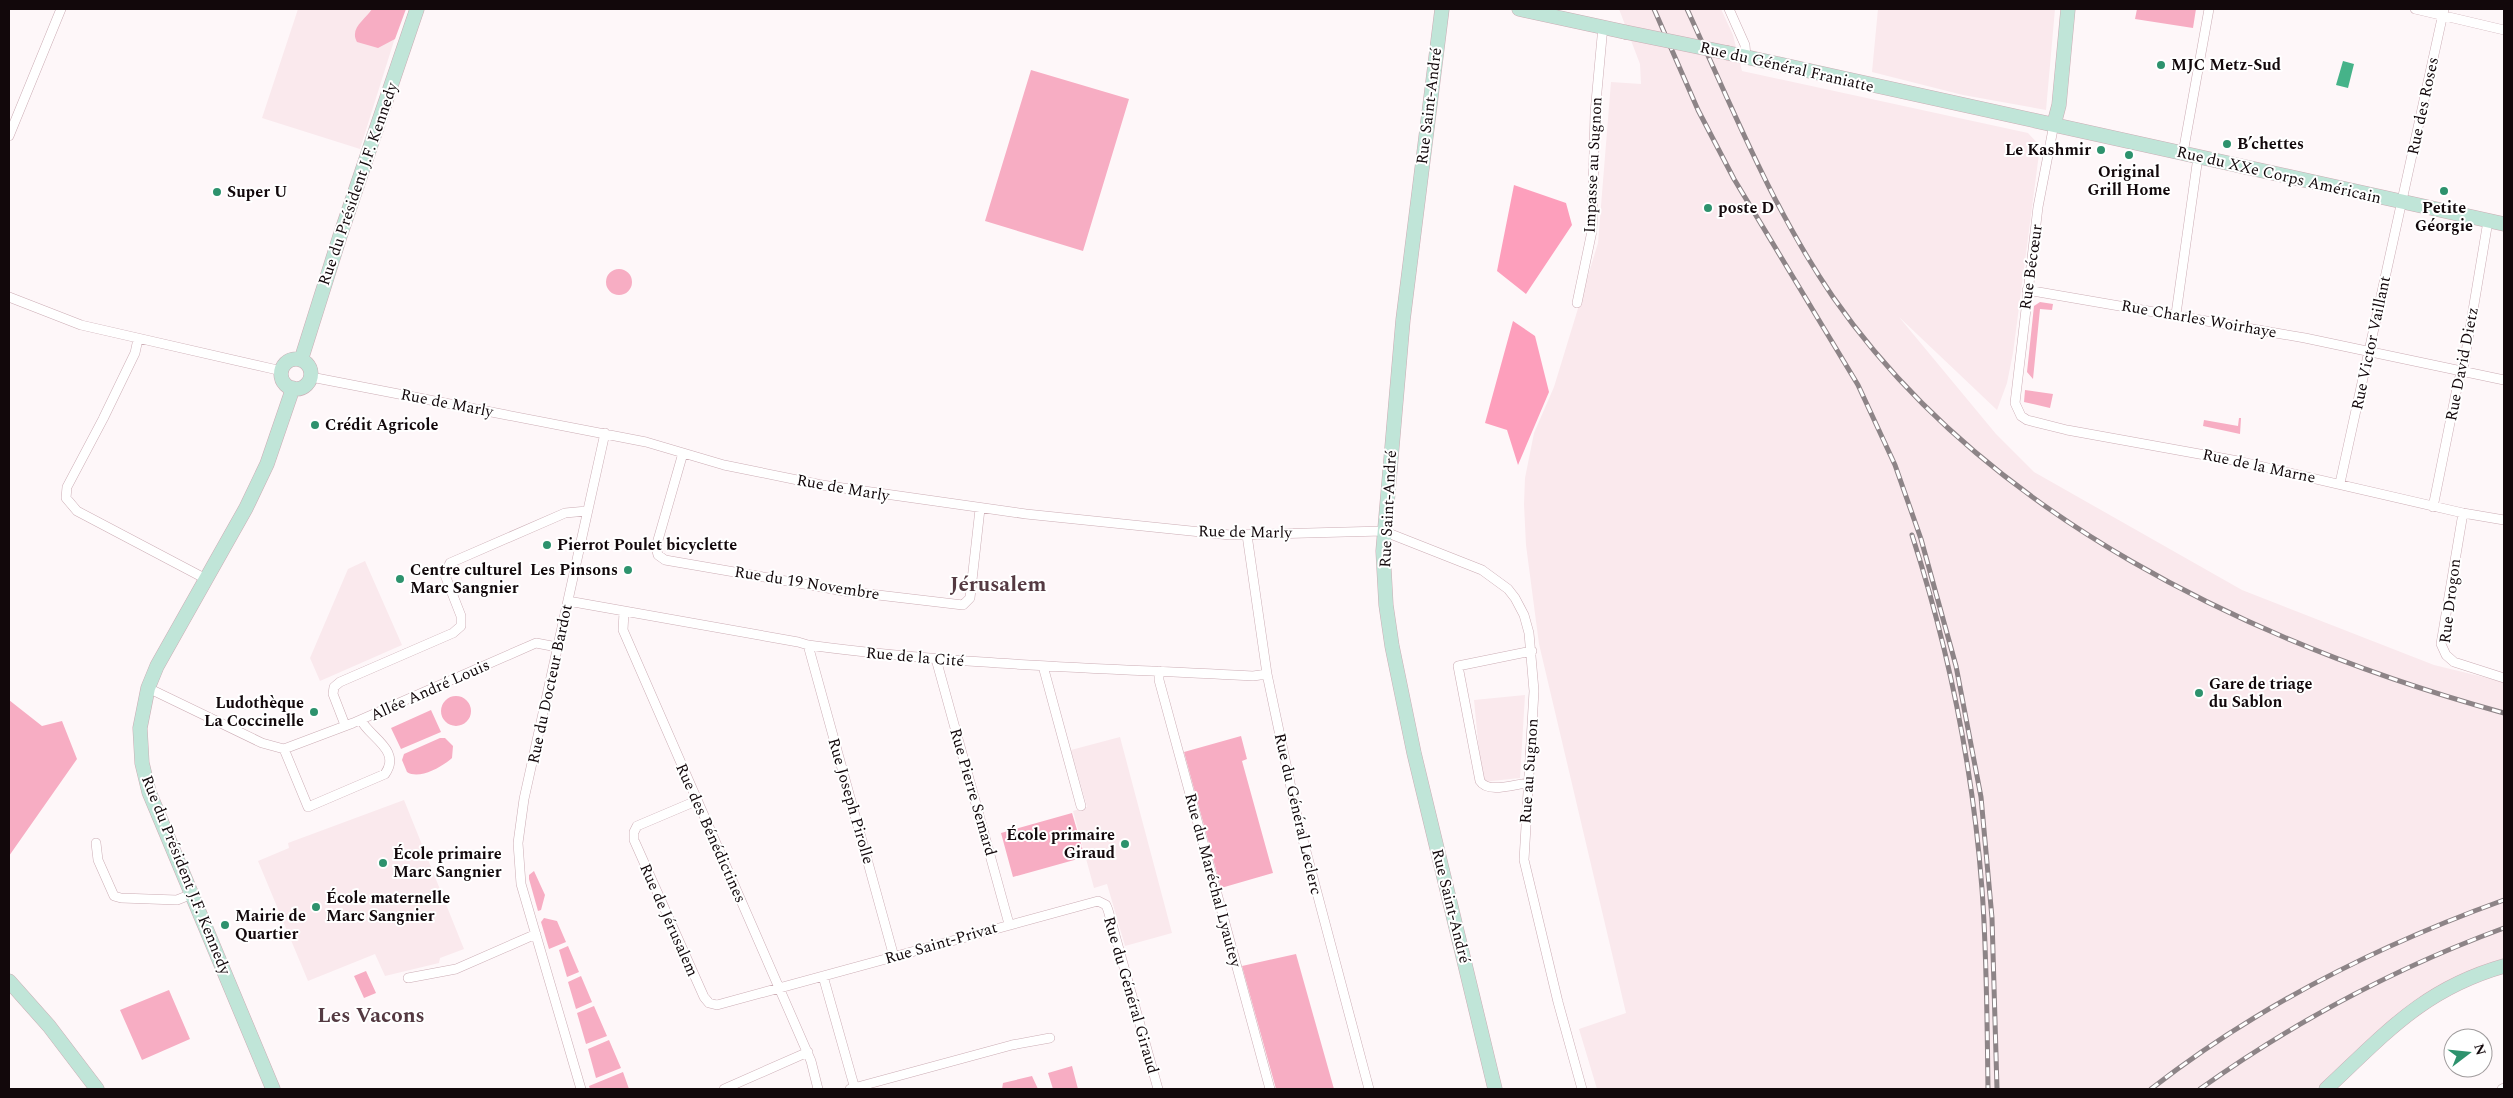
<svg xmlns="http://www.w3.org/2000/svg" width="2513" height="1098" font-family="Spectral,serif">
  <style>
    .built { fill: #fae9ed }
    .green { fill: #f7adc3 }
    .forest { fill: #fd9fbc }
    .water { fill: #46b389 }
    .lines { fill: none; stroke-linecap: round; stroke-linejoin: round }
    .street-casing { stroke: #ccadb5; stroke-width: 10 }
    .secondary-casing { stroke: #ccadb5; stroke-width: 15 }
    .street { stroke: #fff; stroke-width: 9 }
    .secondary { stroke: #c0e5d8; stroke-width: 14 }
    .rail-casing { stroke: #8d8487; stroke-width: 5 }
    .rail { stroke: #fff; stroke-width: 3; stroke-dasharray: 9; stroke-linecap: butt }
    .secondary-bridge-casing { stroke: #ccadb5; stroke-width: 15; stroke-linecap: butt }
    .secondary-bridge { stroke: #c0e5d8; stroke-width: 14 }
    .poi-dot { fill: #2d926d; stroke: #fff; stroke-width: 2 }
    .labels { text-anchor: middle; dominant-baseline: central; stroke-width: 4; stroke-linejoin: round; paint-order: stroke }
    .poi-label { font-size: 16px; font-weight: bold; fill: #12080b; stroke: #fff; text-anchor: start }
    .street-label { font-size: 16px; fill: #12080b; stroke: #fff }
    .district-label { font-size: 21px; font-weight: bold; fill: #543a42; stroke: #fff }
  </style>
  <rect width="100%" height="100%" fill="#fef7f9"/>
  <path class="built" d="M298,9H404L360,149L262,118Z
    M1619,9H1721L1733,35L1742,71L2028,133L2040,146L2013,353L2007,383L1997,410L1899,317L1996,434L2034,472L2242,590L2434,665L2504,682V962L2394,1016L2316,1089H1597L1579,1029L1626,1013L1539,644L1526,545L1524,504L1525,478L1534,433L1554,387L1598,243L1611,82L1641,84L1640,64Z
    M1878,9H2055L2046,110L1963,95L1872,72Z
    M365,561L402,645L320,681L310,658L348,569Z
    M1525,695L1520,778L1482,782L1474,700Z
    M1120,737L1172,933L1125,946L1107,884L1094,888L1073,811L1087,807L1071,750Z
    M404,800L464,949L440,958L439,963L385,976L375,954L308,981L258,861L289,848L288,843Z"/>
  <path class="green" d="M372,9H406L395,39L378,48L357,42C349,28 366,19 372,9Z
    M2137,9H2196L2193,28L2135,19Z
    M1031,70L1129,99L1083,251L985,221Z
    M606 282a13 13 0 1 1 26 0a13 13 0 1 1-26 0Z
    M2040,302L2053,304L2052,310L2040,309L2033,379L2027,372L2034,306Z
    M2025,390L2053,394L2050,408L2024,402Z
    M2239,418H2241L2240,434L2203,426L2204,420L2238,426Z
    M441 711a15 15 0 1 1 30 0a15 15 0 1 1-30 0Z
    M9,700L42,726L62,721L77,759L9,856Z
    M431,710L441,732L401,749L391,728Z
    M1241,736L1247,759L1242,761L1273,873L1221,888L1184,752Z
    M440,738H445L453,746L452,758C442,767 419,780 407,772L402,760L404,754Z
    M1072,813L1085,857L1013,877L1001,833Z
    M534,871L545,895L541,910L538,911L529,879V875Z
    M544,918L557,921L566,942L549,949L541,922Z
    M568,946L579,972L567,977L559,950Z
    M1296,954L1334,1089H1276L1242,966Z
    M366,971L376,993L364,998L354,976Z
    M581,976L592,1002L576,1009L568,982Z
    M169,990L190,1039L142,1060L120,1010Z
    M594,1006L607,1036L586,1044L577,1013Z
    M609,1040L621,1068L596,1078L588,1049Z
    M1072,1066L1078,1089H1053L1048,1073Z
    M623,1072L629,1089H590L589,1086Z
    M1032,1076L1038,1089H1002L1003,1083Z"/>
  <path class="forest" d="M1514,185L1566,203L1572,225L1526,294L1497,271Z
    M1513,321L1535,336L1549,392L1518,465L1507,430L1485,423Z"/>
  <path class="water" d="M2343,61L2354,64L2348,88L2336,85Z"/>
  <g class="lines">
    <g class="street-casing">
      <path id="street" d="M1729,9L1745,45L1746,57
        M2415,9L2504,30
        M2054,124L2038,207L2015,403L2021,416L2027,420L2067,430L2238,461L2463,513L2504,520
        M9,136L61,9
        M2183,153L2209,9
        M2027,290L2305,338L2504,380
        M9,297L81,325L282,371
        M1577,303L1592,231L1595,113L1603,26
        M2176,314L2198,157
        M138,339L135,353L103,419L67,487L66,498L77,511L206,579
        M311,377L646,442L724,465L822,485L1026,514L1230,535L1383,531L1482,570L1508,589L1515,598L1524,615L1529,633L1534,691L1524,860L1558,1002L1582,1089
        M683,453L656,547L658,555L665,560L844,591L963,605L970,598L980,509
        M2340,483L2444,9
        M2433,507L2458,383L2464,364L2488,221
        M2463,513L2441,644L2446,655L2454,662L2504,678
        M1247,535L1267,674L1298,821L1369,1089
        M568,601L798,642L808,645C955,665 1104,668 1253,676L1267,674
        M624,612L623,630L811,1061L818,1089
        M808,645L894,957
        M936,659L1009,924
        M1043,666L1081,806
        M1159,671V680L1270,1089
        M148,688L262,743L284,749L353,723L536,643L557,647
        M345,725L333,694L334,687L340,682L453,633L461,626V616L445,575L450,563L565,513L587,511
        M284,749L308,807L385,774C402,750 369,737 361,720
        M1528,783C1515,784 1488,794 1480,781L1458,666L1532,651
        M696,801L637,826L634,832V840L704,997L709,1003L717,1005L1098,901L1106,905L1108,910L1158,1089
        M96,843L98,860L114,896L121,898L177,900L192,894
        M823,976L855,1089
        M408,978L456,969L536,934
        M581,1089L521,884L518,843L524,799L605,433
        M724,1089L808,1052
        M850,1089L1012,1045L1050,1038
        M2502,1089L2504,1088"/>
    </g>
    <g class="secondary-casing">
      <path id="secondary" d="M1442,9L1403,320L1383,551L1386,605L1392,646L1414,753L1495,1089
        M1519,9L1625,32
        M1728,53L2504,224
        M2054,124L2059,105L2068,9
        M281 374a15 15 0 1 1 30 0a15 15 0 1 1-30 0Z
        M301,360L340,236L417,9
        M9,981L49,1026L97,1089
        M273,1089L149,792L142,763L140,728L148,688L157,666L246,508L267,464L293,388
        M2326,1089C2385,1034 2423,989 2504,966"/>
    </g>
    <use href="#street" class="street"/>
    <use href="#secondary" class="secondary"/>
    <g class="rail-casing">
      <path id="rail" d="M1654,9L1698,110L1734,179L1858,385L1895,465L1921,539L1956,666L1981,797L1992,918L1997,1089
        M1687,9C1732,107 1772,208 1833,297C1985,516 2253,644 2504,713
        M1912,535C1949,650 1973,769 1982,889C1987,956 1987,1023 1988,1089
        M2151,1089C2256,1007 2379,945 2504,900
        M2200,1089C2294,1022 2395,968 2504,928"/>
    </g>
    <use href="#rail" class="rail"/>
    <g class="secondary-bridge-casing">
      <path id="secondary-bridge" d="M1625,32L1728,53"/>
    </g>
    <use href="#secondary-bridge" class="secondary-bridge"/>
  </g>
  <g class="poi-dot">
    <circle cx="2161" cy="65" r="5"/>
    <circle cx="2227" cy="144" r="5"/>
    <circle cx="2101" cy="150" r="5"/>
    <circle cx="2129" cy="155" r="5"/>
    <circle cx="2444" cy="191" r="5"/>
    <circle cx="217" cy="192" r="5"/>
    <circle cx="1708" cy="208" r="5"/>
    <circle cx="315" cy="425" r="5"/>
    <circle cx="547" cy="545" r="5"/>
    <circle cx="628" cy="570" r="5"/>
    <circle cx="400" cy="579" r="5"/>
    <circle cx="2199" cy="693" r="5"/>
    <circle cx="314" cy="712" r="5"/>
    <circle cx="1125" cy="844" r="5"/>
    <circle cx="383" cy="863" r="5"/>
    <circle cx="316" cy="907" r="5"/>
    <circle cx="225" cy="925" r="5"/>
  </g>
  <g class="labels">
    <g class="poi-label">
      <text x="2171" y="65">MJC Metz-Sud</text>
      <text x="2237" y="144">B’chettes</text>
      <text x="2091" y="150" text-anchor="end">Le Kashmir</text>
      <text x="2129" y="172" text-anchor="middle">Original<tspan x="2129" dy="18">Grill Home</tspan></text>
      <text x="227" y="192">Super U</text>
      <text x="1718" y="208">poste D</text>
      <text x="2444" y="208" text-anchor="middle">Petite<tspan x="2444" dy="18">Géorgie</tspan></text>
      <text x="325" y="425">Crédit Agricole</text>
      <text x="557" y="545">Pierrot Poulet bicyclette</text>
      <text x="410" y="570">Centre culturel<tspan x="410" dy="18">Marc Sangnier</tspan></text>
      <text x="618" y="570" text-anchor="end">Les Pinsons</text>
      <text x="2209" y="684">Gare de triage<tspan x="2209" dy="18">du Sablon</tspan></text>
      <text x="304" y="703" text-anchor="end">Ludothèque<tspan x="304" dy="18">La Coccinelle</tspan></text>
      <text x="1115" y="835" text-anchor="end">École primaire<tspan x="1115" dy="18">Giraud</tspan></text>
      <text x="393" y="854">École primaire<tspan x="393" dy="18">Marc Sangnier</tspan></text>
      <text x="326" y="898">École maternelle<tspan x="326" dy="18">Marc Sangnier</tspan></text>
      <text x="235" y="916">Mairie de<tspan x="235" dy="18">Quartier</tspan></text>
    </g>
    <g class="street-label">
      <text transform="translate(1787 67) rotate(13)">Rue du Général Franiatte</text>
      <text transform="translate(1429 106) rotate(-83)">Rue Saint-André</text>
      <text transform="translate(2423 106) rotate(-78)">Rue des Roses</text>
      <text transform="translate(1593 165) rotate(-87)">Impasse au Sugnon</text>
      <text transform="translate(2279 175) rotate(13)">Rue du XXe Corps Américain</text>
      <text transform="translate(358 184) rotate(-71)">Rue du Président J.F. Kennedy</text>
      <text transform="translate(2031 267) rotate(-82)">Rue Bécœur</text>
      <text transform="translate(2199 319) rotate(10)">Rue Charles Woirhaye</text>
      <text transform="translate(2371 343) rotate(-78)">Rue Victor Vaillant</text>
      <text transform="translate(2462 364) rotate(-79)">Rue David Dietz</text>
      <text transform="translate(447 403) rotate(11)">Rue de Marly</text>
      <text transform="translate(2259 466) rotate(12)">Rue de la Marne</text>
      <text transform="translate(843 488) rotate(10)">Rue de Marly</text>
      <text transform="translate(1388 509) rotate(-87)">Rue Saint-André</text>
      <text transform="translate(1245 532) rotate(1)">Rue de Marly</text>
      <text transform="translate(807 583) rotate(9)">Rue du 19 Novembre</text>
      <text transform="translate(2450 601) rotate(-83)">Rue Drogon</text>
      <text transform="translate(915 657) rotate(5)">Rue de la Cité</text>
      <text transform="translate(550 684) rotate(-78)">Rue du Docteur Bardot</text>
      <text transform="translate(430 690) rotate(-24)">Allée André Louis</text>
      <text transform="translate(1529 771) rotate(-86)">Rue au Sugnon</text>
      <text transform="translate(973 792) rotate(74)">Rue Pierre Semard</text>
      <text transform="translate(851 801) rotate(74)">Rue Joseph Pirolle</text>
      <text transform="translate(1298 814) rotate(77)">Rue du Général Leclerc</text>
      <text transform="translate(711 833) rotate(66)">Rue des Bénédictines</text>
      <text transform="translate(186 875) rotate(68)">Rue du Président J.F. Kennedy</text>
      <text transform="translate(1213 880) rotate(75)">Rue du Maréchal Lyautey</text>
      <text transform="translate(1451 906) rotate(76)">Rue Saint-André</text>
      <text transform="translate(669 920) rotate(66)">Rue de Jérusalem</text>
      <text transform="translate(941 943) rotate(-16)">Rue Saint-Privat</text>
      <text transform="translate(1131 995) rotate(74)">Rue du Général Giraud</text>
    </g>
    <g class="district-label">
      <text x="998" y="585">Jérusalem</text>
      <text x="371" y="1016">Les Vacons</text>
    </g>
  </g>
  <rect width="2513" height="1098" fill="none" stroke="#12080b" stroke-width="20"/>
  <g transform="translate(2468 1053) rotate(74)"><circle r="24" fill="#ffffff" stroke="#a09c9d"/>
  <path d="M0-4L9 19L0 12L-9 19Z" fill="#2d926d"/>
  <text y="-8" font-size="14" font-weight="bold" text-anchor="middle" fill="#12080b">N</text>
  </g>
</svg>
